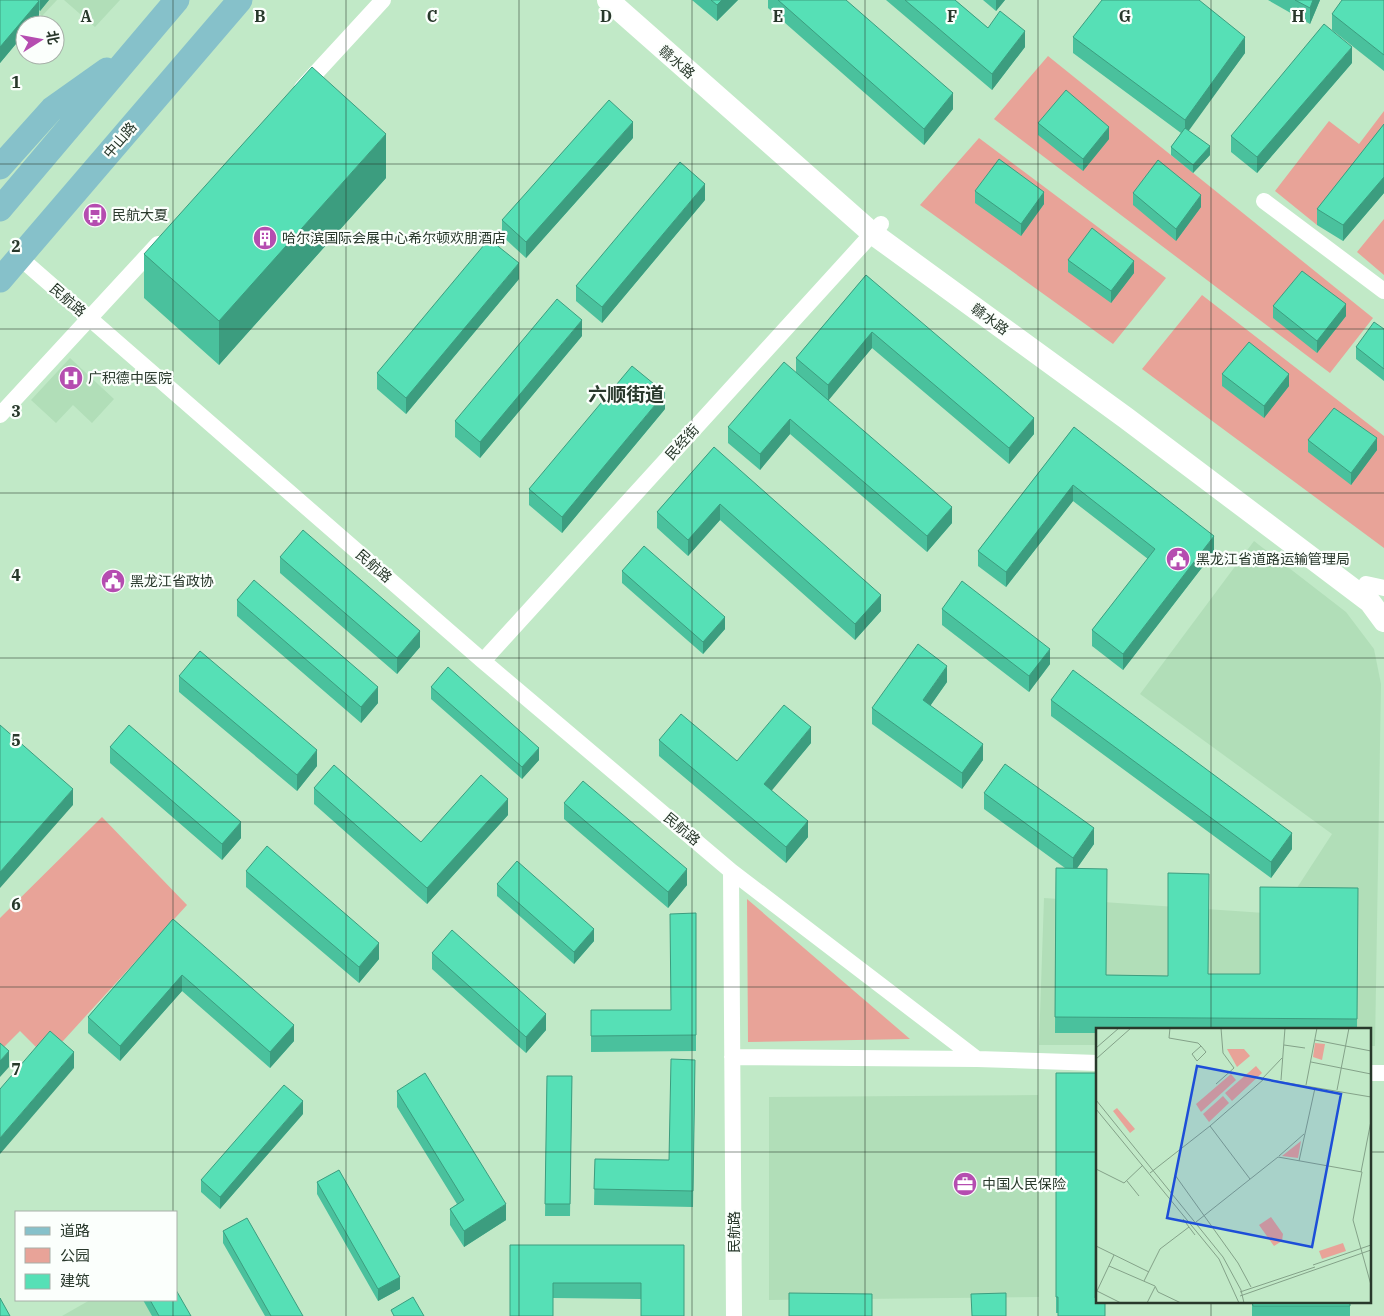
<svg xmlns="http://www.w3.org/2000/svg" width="1384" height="1316" font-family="'IBM Plex Serif','Noto Sans SC',serif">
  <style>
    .built { fill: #b1deb8 }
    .green { fill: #e8a398 }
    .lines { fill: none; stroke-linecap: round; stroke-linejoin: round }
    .minor { stroke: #fff; stroke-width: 16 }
    .secondary { stroke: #fff; stroke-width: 22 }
    .primary { stroke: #86c1ca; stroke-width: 25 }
    .wall { fill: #4ac19d }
    .shaded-wall { fill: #3c9d7f }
    .building { fill: #56e0b6; stroke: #3c9d7f }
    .grid { fill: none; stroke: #28382b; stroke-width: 1; stroke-opacity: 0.55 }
    .labels { text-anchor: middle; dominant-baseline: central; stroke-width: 4.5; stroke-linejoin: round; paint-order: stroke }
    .street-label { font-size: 14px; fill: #28382b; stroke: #fbfffc }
    .poi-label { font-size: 14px; fill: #28382b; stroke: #fbfffc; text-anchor: start }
    .district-label { font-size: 19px; font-weight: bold; fill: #28382b; stroke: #fbfffc }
    .inset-road { fill: none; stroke: #84a289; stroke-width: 1 }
    .view { fill: #1d4ed8; fill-opacity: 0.15; stroke: #1d4ed8; stroke-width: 2.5 }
    .inset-edge { fill: none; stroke: #28382b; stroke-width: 2.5 }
    .grid-label { font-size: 16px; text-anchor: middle; font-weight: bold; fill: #28382b; stroke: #fbfffc; stroke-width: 4.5; stroke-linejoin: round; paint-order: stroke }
  </style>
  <rect width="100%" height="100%" fill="#c1e9c7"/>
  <path class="built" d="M25,0H57L42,16Z
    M64,0H120L95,27Z
    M70,358L114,399L92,423L73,405L56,423L31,400Z
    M1254,541L1346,612L1374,649L1381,684L1375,1046H1370V1030H1098V1045H1039L1044,898L1280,914L1332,834L1140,694Z
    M1038,1095L1039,1297L769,1300V1097Z
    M90,1300H176L187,1316H62Z"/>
  <path class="green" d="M1048,56L1373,318L1330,373L994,119Z
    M1384,111V140L1317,225L1275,191L1329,121L1359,144Z
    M979,138L1166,278L1113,344L920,205Z
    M1384,219V275L1357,252Z
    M1202,295L1384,436V548L1142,369Z
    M102,817L187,905L63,1041L36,1047L20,1031L3,1048L0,1045V918Z
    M747,899L910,1039L748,1042Z"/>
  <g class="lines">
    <path class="minor" d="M302,88L383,0
      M1264,201L1384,291
      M19,257L483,661L731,871L734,1316
      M0,415L158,244
      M1366,584L1384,588
      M483,661L881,224
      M731,871L977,1059
      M732,1057L977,1059L1098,1063
      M1370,1073H1384"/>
    <path class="secondary" d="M608,0L872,233L1126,418L1370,602L1384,621"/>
    <path class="primary" d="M0,167L52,109L107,70
      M0,209L177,0
      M0,280L240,0"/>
  </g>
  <path class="wall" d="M0,0H49L40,11L39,10V17L32,25H25V33L0,63Z
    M692,0H738L717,21Z
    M768,0H846L953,109L924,145L768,8Z
    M886,0H955L988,28L1025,47L992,90Z
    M983,0H1005L996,11Z
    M1268,0H1320L1310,24Z
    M1384,0V71L1332,30V14Z
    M1073,37L1245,53L1188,130L1210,155L1193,173L1171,155V147L1181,133L1073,53Z
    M1352,63L1257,173L1231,152V136Z
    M1038,123L1109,139L1083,171L1038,135Z
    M1384,124V193L1343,241L1317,225V209Z
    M633,138L526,258L502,236V220Z
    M386,178L219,365L144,298V254Z
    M975,191L1044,204L1021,236L975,203Z
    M1133,193L1201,207L1176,241L1133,205Z
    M705,200L602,323L576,301V286Z
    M1068,260L1134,273L1111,303L1068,272Z
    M866,275L1034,434L1009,464L872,348L828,400L952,523L927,552L790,434L760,470L728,443V427L796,372V358Z
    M519,279L406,414L377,389V373Z
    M1273,306L1346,316L1317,353L1273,318Z
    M1384,329V381L1356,359V347Z
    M582,336L480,458L455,437V421Z
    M1222,374L1289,386L1264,418L1222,386Z
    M665,409L562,533L529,505V489Z
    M1074,427L1214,552L1123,670L1092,646V630L1148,559L1073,501L1006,587L978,566V551Z
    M1308,440L1377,450L1351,485L1308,452Z
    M714,447L881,611L855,640L720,520L688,556L657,528V512Z
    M280,557L420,647L397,674L280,573Z
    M622,571L725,629L703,654L622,583Z
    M237,600L378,703L361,723L237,616Z
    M942,609L1050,664L1029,692L942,625Z
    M179,676L317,766L297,791L179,692Z
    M947,682L930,706L983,760L962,789L872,724V708Z
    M431,687L539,760L522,779L431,699Z
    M1051,700L1292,849L1271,878L1051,716Z
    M659,740L737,761L811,743L771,790L808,837L786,863L659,756Z
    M110,747L241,838L222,860L110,763Z
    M314,788L421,842L508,815L427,904L314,804Z
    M984,793L1094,844L1077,868L1106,975L1168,976L1208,974H1260L1358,888L1357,1030H1098V1033H1055L1056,868H1065L984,809Z
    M564,803L687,885L668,908L564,819Z
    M246,871L379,959L359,983L246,887Z
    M497,884L594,941L574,964L497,896Z
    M696,913V1051L591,1052V1010H671Z
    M173,919L294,1041L270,1068L182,991L120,1061L88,1033V1017Z
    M432,953L546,1030L526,1053L432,969Z
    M695,1060L693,1207L594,1205L595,1159L669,1160Z
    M1056,1073H1098V1127H1096L1058,1313H1056Z
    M547,1076H572L570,1216H545Z
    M397,1091L506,1220L464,1247L450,1225V1209L457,1204L397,1107Z
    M303,1114L220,1209L201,1192V1180Z
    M317,1182L400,1289L378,1301L317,1194Z
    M223,1231L303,1316H265L223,1243Z
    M510,1245H684L641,1299L553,1298Z
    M143,1300H176L191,1316H152Z
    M1252,1302H1350V1316H1252Z"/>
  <path class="shaded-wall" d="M40,0H49L40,11Z
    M722,0H738L717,21V5Z
    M996,0H1005L996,11Z
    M1313,0H1320L1310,24V8Z
    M39,1V17L32,25H25V33L0,63V47Z
    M1025,31V47L992,90V74Z
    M1245,37V53L1185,136V120Z
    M1352,47V63L1257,173V157Z
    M953,93V109L924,145V129Z
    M633,122V138L526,258V242Z
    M1109,127V139L1083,171V159Z
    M386,134V178L219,365V321Z
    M1210,146V155L1193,173V165Z
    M1384,177V193L1343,241V225Z
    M705,184V200L602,323V307Z
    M1044,192V204L1021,236V224Z
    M1201,195V207L1176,241V229Z
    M1134,261V273L1111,303V291Z
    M519,263V279L406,414V398Z
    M1346,304V316L1317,353V341Z
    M582,320V336L480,458V442Z
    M872,332V348L828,401V385Z
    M1289,374V386L1264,418V406Z
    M665,393V409L562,533V517Z
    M1034,418V434L1009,464V448Z
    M790,419V434L760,470V454Z
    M1377,438V450L1351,485V473Z
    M1073,485V501L1006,587V572Z
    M720,504V520L688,556V540Z
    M952,507V523L927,552V536Z
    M1214,536V552L1123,670V654Z
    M881,595V611L855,640V624Z
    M725,617V629L703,654V642Z
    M420,631V647L397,674V658Z
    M1050,649V664L1029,692V676Z
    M947,666V682L923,716V700Z
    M378,687V703L361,723V707Z
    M811,727V743L764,800V784Z
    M983,744V760L962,789V773Z
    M539,748V760L522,779V767Z
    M317,750V766L297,791V775Z
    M73,789V805L0,888V872Z
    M508,799V815L427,904V888Z
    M808,821V837L786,863V847Z
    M241,822V838L222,860V844Z
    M1094,828V844L1073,874V858Z
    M1292,833V849L1271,878V862Z
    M687,869V885L668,908V892Z
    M594,929V941L574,964V952Z
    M379,943V959L359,983V967Z
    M182,975V991L120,1061V1046Z
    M546,1014V1030L526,1053V1037Z
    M294,1025V1041L270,1068V1052Z
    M9,1051V1067L0,1077V1061Z
    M74,1052V1068L0,1154V1138Z
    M303,1101V1114L220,1209V1197Z
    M506,1204V1220L464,1247V1231Z
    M400,1277V1289L378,1301V1289Z"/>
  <path class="building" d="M0,0H37L39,1L0,47Z
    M711,0H722L717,5Z
    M778,0H846L953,93L924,129Z
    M905,0H955L988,28L1000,11L1025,31L992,74Z
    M1102,0H1199L1245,37L1185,120L1073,37Z
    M1295,0H1313L1310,8Z
    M1342,0H1384V55L1332,14Z
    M1324,24L1352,47L1257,157L1231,136Z
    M312,67L386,134L219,321L144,254Z
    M1066,90L1109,127L1083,159L1038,123Z
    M609,100L633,122L526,242L502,220Z
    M1384,124V177L1343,225L1317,209Z
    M1185,128L1210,146L1193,165L1171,147Z
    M999,159L1044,192L1021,224L975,191Z
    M1158,160L1201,195L1176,229L1133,193Z
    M680,162L705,184L602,307L576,286Z
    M1092,228L1134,261L1111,291L1068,260Z
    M489,239L519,263L406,398L377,373Z
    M1302,271L1346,304L1317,341L1273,306Z
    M866,275L1034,418L1009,448L872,332L828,385L796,358Z
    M557,299L582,320L480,442L455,421Z
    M1374,322L1384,329V369L1356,347Z
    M1249,342L1289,374L1264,406L1222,374Z
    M784,362L952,507L927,536L790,419L760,454L728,427Z
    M632,366L665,393L562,517L529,489Z
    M1334,408L1377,438L1351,473L1308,440Z
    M1074,427L1214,536L1123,654L1092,630L1155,549L1073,485L1006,572L978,551Z
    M714,447L881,595L855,624L720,504L688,540L657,512Z
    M303,530L420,631L397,658L280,557Z
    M644,546L725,617L703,642L622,571Z
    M254,580L378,687L361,707L237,600Z
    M962,581L1050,649L1029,676L942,609Z
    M918,644L947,666L923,700L983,744L962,773L872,708Z
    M200,651L317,750L297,775L179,676Z
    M448,667L539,748L522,767L431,687Z
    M1073,670L1292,833L1271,862L1051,700Z
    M784,705L811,727L764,784L808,821L786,847L659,740L681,714L737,761Z
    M0,725L73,789L0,872Z
    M129,725L241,822L222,844L110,747Z
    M1005,764L1094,828L1073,858L984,793Z
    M334,765L421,842L481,775L508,799L427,888L314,788Z
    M583,781L687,869L668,892L564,803Z
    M267,846L379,943L359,967L246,871Z
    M517,861L594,929L574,952L497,884Z
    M1056,868L1107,869L1106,975L1168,976V873L1209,874L1208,974H1260V887L1358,888L1357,1019L1055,1017Z
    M696,913V1035L591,1036V1010H671L670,914Z
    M173,919L294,1025L270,1052L182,975L120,1046L88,1017Z
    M452,930L546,1014L526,1037L432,953Z
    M50,1031L74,1052L0,1138V1089Z
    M0,1043L9,1051L0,1061Z
    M671,1059L695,1060L693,1191L594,1189L595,1159L669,1160Z
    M425,1073L506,1204L464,1231L450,1209L464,1200L397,1091Z
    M1056,1073H1098V1111H1096L1095,1298H1098V1302H1105V1316H1058V1297H1056Z
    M547,1076H572L570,1204H545Z
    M284,1085L303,1101L220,1197L201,1180Z
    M339,1170L400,1277L378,1289L317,1182Z
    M247,1218L303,1316H271L223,1231Z
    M510,1245H684V1316H641V1283H553V1316H510Z
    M176,1290L191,1316H159L150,1300H176Z
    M789,1293L872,1294V1316H789Z
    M1006,1293V1316H972L971,1294Z
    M413,1297L424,1316H394L391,1310Z
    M0,1298L10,1316H0Z
    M1252,1302H1350V1306H1253Z"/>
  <path class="grid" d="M173,0V1212M346,0V1316M519,0V1316M692,0V1316M865,0V1316M1038,0V1316M1211,0V1030M0,164H1384M0,329H1384M0,493H1384M0,658H1384M0,822H1384M0,987H1384M0,1152H1098M1370,1152H1384M173,1300V1316M1211,1302V1316"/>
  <defs>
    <g id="bus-disc" transform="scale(1.25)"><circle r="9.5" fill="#b54db0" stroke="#fbfffc"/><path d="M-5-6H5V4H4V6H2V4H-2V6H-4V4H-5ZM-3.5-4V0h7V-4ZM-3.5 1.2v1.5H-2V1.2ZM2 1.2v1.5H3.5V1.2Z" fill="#fff"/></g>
    <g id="building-disc" transform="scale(1.25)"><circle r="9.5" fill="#b54db0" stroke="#fbfffc"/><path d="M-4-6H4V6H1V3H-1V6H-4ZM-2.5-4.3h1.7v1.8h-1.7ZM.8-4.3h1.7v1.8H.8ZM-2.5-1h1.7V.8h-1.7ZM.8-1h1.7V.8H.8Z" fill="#fff"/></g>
    <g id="hospital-disc" transform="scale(1.25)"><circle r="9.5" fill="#b54db0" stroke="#fbfffc"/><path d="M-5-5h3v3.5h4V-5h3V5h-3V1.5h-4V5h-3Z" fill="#fff"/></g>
    <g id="civic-disc" transform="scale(1.25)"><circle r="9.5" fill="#b54db0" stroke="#fbfffc"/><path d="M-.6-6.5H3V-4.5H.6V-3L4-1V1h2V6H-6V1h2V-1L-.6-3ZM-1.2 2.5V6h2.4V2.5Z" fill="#fff"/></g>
    <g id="office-disc" transform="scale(1.25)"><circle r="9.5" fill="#b54db0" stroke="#fbfffc"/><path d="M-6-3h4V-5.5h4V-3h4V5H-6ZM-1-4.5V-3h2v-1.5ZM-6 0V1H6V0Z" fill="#fff"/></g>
  </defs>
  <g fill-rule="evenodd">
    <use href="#bus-disc" x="95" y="215"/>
    <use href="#building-disc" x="265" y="238"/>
    <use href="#hospital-disc" x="71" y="378"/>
    <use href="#civic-disc" x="1178" y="559"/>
    <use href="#civic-disc" x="113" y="581"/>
    <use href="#office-disc" x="965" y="1184"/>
  </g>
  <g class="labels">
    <g class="street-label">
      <text transform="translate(677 62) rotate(41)">赣水路</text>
      <text transform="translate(120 140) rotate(-49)">中山路</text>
      <text transform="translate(68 300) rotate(41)">民航路</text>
      <text transform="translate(990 319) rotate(36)">赣水路</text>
      <text transform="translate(682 442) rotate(-48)">民经街</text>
      <text transform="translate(374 566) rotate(41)">民航路</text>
      <text transform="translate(682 829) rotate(40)">民航路</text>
      <text transform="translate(734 1232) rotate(-90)">民航路</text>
    </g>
    <g class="poi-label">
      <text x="112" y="215">民航大夏</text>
      <text x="282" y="238">哈尔滨国际会展中心希尔顿欢朋酒店</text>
      <text x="88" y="378">广积德中医院</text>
      <text x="1196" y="559">黑龙江省道路运输管理局</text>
      <text x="130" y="581">黑龙江省政协</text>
      <text x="982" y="1184">中国人民保险</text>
    </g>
    <g class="district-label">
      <text x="626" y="394">六顺街道</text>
    </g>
  </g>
  <g transform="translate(1096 1028)">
    <rect width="275" height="275" fill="#c1e9c7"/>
    <path d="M219,15L229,16L226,32L217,29ZM131,21H148L154,28L141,39ZM160,38L166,45L136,73L129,65ZM135,46L140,52L105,84L100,76ZM127,68L133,75L113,94L107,86ZM21,80L39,101L34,105L17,83ZM205,113L202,130L186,128ZM175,189L187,206L186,213L178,218L163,197ZM247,215L250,223L226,231L223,223Z" fill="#e8a398"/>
    <path class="inset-road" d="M74,0L73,10L102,15L105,18L110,24L101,33L96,26L105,18M219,12L275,23M188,17L209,20M0,20L23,0M0,31L35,0M215,34L275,46M165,52L186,30M185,52L189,0M120,56L138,40L127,25L125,0M210,57L221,0M241,62L253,0M0,72L127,229L145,262L148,275M0,81L123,231L143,275M114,98L154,151M183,128L208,106M203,133L219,60M0,141L28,155L47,137M265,144L275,93M266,144L257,192L275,257M54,145L114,98L168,51L275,69M79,147L142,235L155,259M31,153L43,168M87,191L99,207M100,194L182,129L266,144M0,218L53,244M217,237L275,217M13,238L59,258L62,264L85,275M48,253L64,221L93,199M1,263L18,227M1,263L25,275M144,264L219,239M144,268L275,222M51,275L59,259"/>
    <path class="view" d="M101,38L245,66L216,219L71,190Z"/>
    <rect width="275" height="275" class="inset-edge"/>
  </g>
  <g class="grid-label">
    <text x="86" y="22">A</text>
    <text x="260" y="22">B</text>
    <text x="432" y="22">C</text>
    <text x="606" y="22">D</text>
    <text x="778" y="22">E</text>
    <text x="952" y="22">F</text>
    <text x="1125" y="22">G</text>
    <text x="1298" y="22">H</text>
    <text x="16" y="88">1</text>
    <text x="16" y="252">2</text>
    <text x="16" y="417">3</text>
    <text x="16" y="581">4</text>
    <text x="16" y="746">5</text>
    <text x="16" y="910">6</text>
    <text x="16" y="1075">7</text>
  </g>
  <rect x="15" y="1211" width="162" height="90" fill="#fbfffc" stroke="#a7afa8"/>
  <rect x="25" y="1227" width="25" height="8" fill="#86c1ca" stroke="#a7afa8"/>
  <text x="60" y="1236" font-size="15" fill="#28382b">道路</text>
  <rect x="25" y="1248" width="25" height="15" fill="#e8a398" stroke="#a7afa8"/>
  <text x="60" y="1261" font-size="15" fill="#28382b">公园</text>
  <rect x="25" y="1274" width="25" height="15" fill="#56e0b6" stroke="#a7afa8"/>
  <text x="60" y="1286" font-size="15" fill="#28382b">建筑</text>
  <g transform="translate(40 40) rotate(79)"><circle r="24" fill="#fbfffc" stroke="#a7afa8"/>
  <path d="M0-4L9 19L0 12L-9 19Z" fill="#b54db0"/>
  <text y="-8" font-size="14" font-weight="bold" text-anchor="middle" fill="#28382b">北</text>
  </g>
</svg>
